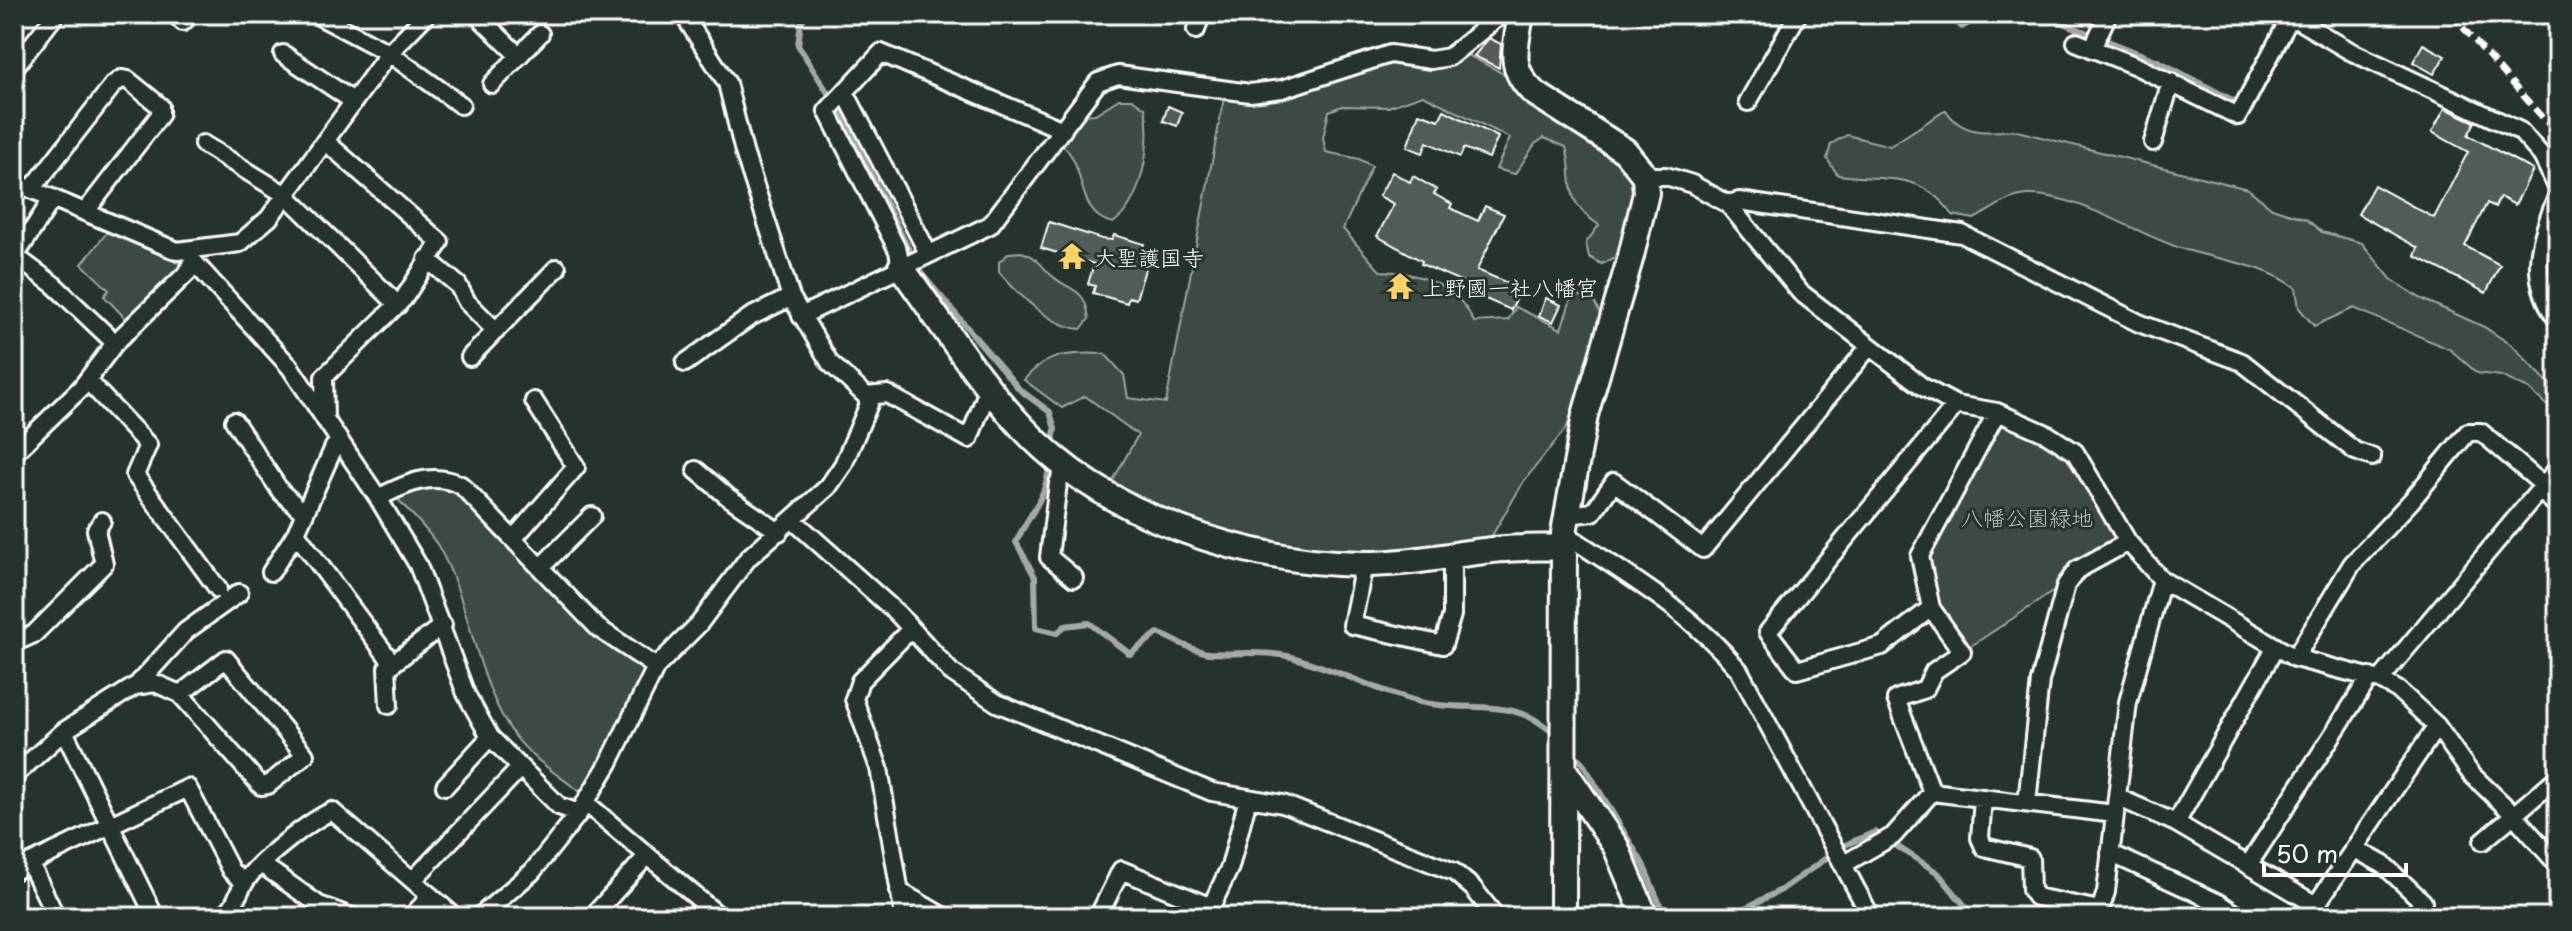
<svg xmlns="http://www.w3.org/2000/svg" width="2572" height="931" font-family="'Playpen Sans','Klee One',sans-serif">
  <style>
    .green { fill: #3e4944; stroke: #9ea4a2; stroke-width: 2 }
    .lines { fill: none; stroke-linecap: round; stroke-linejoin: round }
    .stream { stroke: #a4a9a7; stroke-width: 6 }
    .building { fill: #515c57; stroke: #fff; stroke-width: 2 }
    .street-casing { stroke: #fff; stroke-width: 22 }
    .secondary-casing { stroke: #fff; stroke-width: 30 }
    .street { stroke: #26332d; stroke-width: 16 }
    .secondary { stroke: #26332d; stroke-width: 24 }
    .rail { stroke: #fff; stroke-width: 6; stroke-dasharray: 12 6; stroke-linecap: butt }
    .labels { text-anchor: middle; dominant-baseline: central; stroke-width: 6; stroke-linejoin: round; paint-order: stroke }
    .poi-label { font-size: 22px; fill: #fff; stroke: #26332d; text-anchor: start }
    .park-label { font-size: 22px; fill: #bbbfbe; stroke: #26332d }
  </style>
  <rect width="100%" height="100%" fill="#26332d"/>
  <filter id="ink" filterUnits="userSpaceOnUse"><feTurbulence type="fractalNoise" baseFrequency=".0125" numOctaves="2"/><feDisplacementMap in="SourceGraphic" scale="16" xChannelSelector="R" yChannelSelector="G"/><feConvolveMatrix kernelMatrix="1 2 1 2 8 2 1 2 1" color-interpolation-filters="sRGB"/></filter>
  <g filter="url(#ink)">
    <path class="green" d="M1468,55L1504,74L1525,100L1617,160C1644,183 1628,222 1623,253L1602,264L1589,257L1586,243L1599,225C1560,199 1576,183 1566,147L1544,138L1535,144L1515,174L1496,169L1510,138L1423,95L1388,107L1342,106L1329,111L1323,138L1326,152L1359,159L1372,166L1343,229L1380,271C1418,272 1457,284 1474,322L1508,320L1516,307L1561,329L1573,293L1594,301L1602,318L1567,427L1524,481L1487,544L1407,554L1328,553L1190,524L1111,484L1138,435L1085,396L1062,408L1024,380C1046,353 1072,352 1105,354L1124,375L1128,398L1166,403L1224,98L1265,102L1383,64L1450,62Z
      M1119,99H1132L1145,108C1152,142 1143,202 1113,223C1074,215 1088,165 1062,145L1083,115L1095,114Z
      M1946,110C1962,135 1985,133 2013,130L2248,189L2272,208L2306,219L2322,232L2362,243L2391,279L2420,298L2484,327L2513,346L2558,393V416L2529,389L2501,376L2477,373L2451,350L2354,308L2314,326L2299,308L2296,288C2263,263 2219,261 2180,248C2135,233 2077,194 2029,195C2006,196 1994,209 1974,219L1953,215C1918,169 1890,182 1838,175L1827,159L1831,144L1847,135L1890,146Z
      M109,230L184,266L127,320L104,296L109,290L82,264Z
      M1021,252C1036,255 1039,264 1050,274C1070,293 1085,285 1089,319L1081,329C1051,327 1018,294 999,272V262L1009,253Z
      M1997,412L2061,442L2128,542L1962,652L1931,608L1920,556Z
      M447,482L647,670L603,764L583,794C558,775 527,756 510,729C474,673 471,603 438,546C427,528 408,511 394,495Z"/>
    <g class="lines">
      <path class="stream" d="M807,14L801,22L798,45L841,114L920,272L1020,390L1050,412L1055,429L1052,448
        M1947,14L1962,27L1984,14
        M2040,14L2158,61L2251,110L2271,71
        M1050,463C1045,502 1031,510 1016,542L1035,577L1036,628L1057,633L1065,626L1089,623L1130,654L1158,633C1173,639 1192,651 1209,653C1235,655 1260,650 1287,656C1333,667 1375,691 1420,702C1471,714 1516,694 1557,737
        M1571,751L1582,762L1643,864L1665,917
        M1728,917L1781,890L1845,845L1875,832L1938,873L1974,917"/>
    </g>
    <path class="building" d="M1489,38L1501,44L1499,68L1474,56Z
      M2423,44L2445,56L2434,74L2413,62Z
      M1168,106L1182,112L1177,126L1163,121Z
      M2445,108L2475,122L2468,135L2533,170L2515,205L2500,197L2495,207L2487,203L2465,246L2500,265L2486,293L2415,256L2418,248L2358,214L2374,185L2434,218L2468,152L2432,132Z
      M1444,110L1498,137L1489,158L1464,148L1460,157L1427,142L1423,153L1407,147L1419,113L1439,120Z
      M1392,172L1410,182L1413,176L1437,190L1434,194L1452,204L1450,208L1478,221L1485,206L1504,214L1477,270L1510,284L1507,293L1517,297L1511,310L1469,292L1472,286L1421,264L1422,261L1377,236L1394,204L1379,196Z
      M1049,222L1102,239L1112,240L1114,235L1144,244L1142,251L1150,253L1136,299L1129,297L1127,303L1093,293L1095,286L1088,284L1094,264L1041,248Z
      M1546,298L1561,305L1553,322L1539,316Z"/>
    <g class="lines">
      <g class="street-casing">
        <path id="street" d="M175,14L183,22L191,14
          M315,14L389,53L461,105
          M476,14L519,56
          M2287,14L2350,51L2520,131L2542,156L2558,189
          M1196,30L1201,14
          M2076,42L2136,66L2238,116L2291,16
          M2092,49L2108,14
          M283,54L353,101
          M14,68L56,14
          M492,84L540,34
          M846,94L928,253
          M1748,102L1798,14
          M325,141L440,242L404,298L324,377L325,420
          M2153,142L2171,82
          M203,144L286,195L398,305
          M1645,176H1666L1692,184L1728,204L1800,292L1923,387L1956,405L1997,412L2047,434L2075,452L2128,542L2162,580L2295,658L2380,680L2398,690L2437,726L2471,774L2512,813L2558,865
          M14,182L177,251L240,243L269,218L389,53L427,14
          M32,189L113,85L121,79L128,80L160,106V115L86,211
          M2558,194C2540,240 2526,277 2558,321
          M1728,204L1739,201L1962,234L2139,323L2242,362L2355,451L2372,457
          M15,256L54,285L115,343
          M14,258L53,198
          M427,259L458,285L467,302L496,331
          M193,261L290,367L378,498L418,565L466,694L490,737L559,806L579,813
          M901,267L898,251L827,111L881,53L1063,130
          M801,316L990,225L1098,82L1118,75L1250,93L1282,89L1390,54L1431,60L1449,57L1502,14
          M470,357L557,268
          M685,363L750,317L791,297
          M87,380L148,445L135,475L218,589
          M866,396L887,394L969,439L989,387
          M234,421L281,492L303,512
          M14,453L81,388L115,343L188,272L193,261L191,253
          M1066,467L1058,483L1049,557L1074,578
          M696,470L728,497L779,532
          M2539,490L2558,506
          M378,498C405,484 431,471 461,485L598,628L656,667
          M1567,515L1593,512L1614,482L1703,549L1869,347
          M793,520L897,613L951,672L997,703L1212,792L1283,804L1454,872L1473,888L1496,917
          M296,533L393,664
          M1564,533C1628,576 1689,610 1739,670L1871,917
          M514,538L576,467L534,401
          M1364,564L1352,625L1443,645L1452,615V556
          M542,566L592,516
          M271,572L296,533L334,447L340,443
          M1931,608L1882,646L1797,670L1768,632L1956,405
          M14,643L34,634L104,564L96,530L102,521
          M2295,658L2352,564L2411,501L2468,432H2481L2542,484
          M2380,680L2558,468
          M137,685L186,631L239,593
          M389,705L387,668L443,625
          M64,731L155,917
          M14,776L64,731L135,686L155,683L180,694L261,786L268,785L305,755L226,659L180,694
          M445,786L490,737
          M1932,792L1896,699L1925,689L1934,671L1962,652L1931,608L1920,556L1997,412
          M1983,798L1980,838L1984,847L2030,858L2031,890L2036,897L2100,910
          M2119,798L2176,823L2316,905L2437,726
          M586,803L720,917
          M2027,803L2040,681L2066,585L2077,570L2128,542
          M2176,823L2275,648
          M2483,841L2558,777
          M2355,849L2384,865L2423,902L2412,917
          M2110,853L2221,904L2240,917
          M30,863L56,917
          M261,864L319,905L352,917
          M1844,864L1893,836L1932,792L2115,814
          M2249,864L2370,677
          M14,871L188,788L231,871L244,882
          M413,880L520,768
          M899,891L944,917
          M221,917C237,907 235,896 245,882C257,862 311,820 332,811L455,917
          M411,917L431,896
          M479,917L532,872L579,813L609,763L656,667L699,624L748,558L828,487L843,465L869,404L866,396L830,363L791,297L744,152L727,83L683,14
          M592,917L646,857
          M904,917L879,768L854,699L860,681L910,630
          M1098,917L1121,870L1211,907L1230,867L1248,798
          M2098,917L2106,892L2128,702L2162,580"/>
      </g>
      <g class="secondary-casing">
        <path id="secondary" d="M1521,14C1516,47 1507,67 1533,92L1625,151L1645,176L1646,193L1631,256L1585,415L1564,533L1563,917
          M901,267C940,321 977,379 1022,427C1104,516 1245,563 1364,564C1405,564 1444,556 1484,551C1510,547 1537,548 1563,547
          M1566,773L1616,847L1645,917"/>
      </g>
      <use href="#street" class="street"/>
      <use href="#secondary" class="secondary"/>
      <path class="rail" d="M2451,14L2558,135"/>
    </g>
  </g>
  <defs>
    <g id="temple-bare" transform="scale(2.16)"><path d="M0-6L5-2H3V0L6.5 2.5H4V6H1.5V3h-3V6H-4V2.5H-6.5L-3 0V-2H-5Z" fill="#ffd166" stroke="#26332d" stroke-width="2.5" paint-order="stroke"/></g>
  </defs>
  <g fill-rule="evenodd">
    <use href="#temple-bare" x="1072" y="256"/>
    <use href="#temple-bare" x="1400" y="286"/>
  </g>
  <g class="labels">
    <g class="poi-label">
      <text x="1094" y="256">大聖護国寺</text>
      <text x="1422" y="286">上野國一社八幡宮</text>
    </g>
    <g class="park-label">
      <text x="2027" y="516">八幡公園緑地</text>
    </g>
  </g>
  <rect width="2572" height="931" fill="none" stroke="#26332d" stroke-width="48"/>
  <rect x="24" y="24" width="2524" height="883" fill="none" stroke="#fff" stroke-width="3" filter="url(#ink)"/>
  <path d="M2264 863v12h142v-12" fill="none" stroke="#ffffff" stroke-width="4"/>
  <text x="2276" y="863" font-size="24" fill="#ffffff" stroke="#26332d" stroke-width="6" paint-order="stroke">50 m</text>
</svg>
